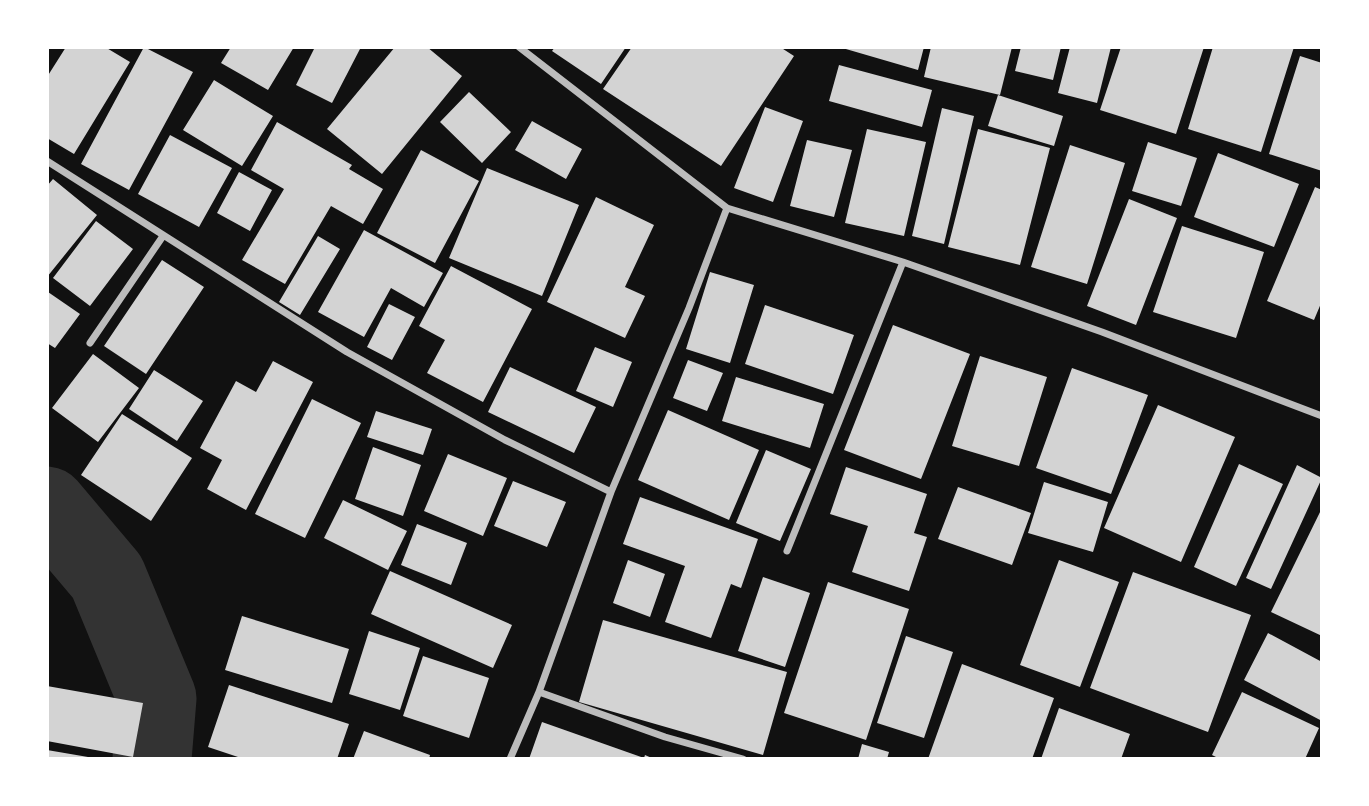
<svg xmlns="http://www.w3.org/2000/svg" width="1369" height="806" font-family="Merriweather,serif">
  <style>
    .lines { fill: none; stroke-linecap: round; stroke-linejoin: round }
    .river { stroke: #333; stroke-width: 79 }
    .building { fill: #d3d3d3 }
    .minor { stroke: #bcbcbc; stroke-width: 7 }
  </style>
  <rect width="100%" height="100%" fill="#111"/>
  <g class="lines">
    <path class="river" d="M47,506L107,577L157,698L152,759"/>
  </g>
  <path class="building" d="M66,47H105L130,62L74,154L47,138V77Z
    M144,47L193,72L129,190L81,164Z
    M231,47H294L268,90L221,63Z
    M315,47H361L332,103L296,85Z
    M395,47H427L462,76L382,174L327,129Z
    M555,47H626L601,84L552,51Z
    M632,47H780L794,56L721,166L603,89Z
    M839,47H924L918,70Z
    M931,47H1012L1000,95L924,77Z
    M1021,47H1061L1053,80L1015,71Z
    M1070,47H1111L1097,103L1058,93Z
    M1121,47H1204L1176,134L1100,110Z
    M1213,47H1294L1261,152L1188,129Z
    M1300,56L1322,63V171L1269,154Z
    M839,65L932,90L922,127L829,101Z
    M214,80L273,116L242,166L183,130Z
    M469,92L511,132L482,163L440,122Z
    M998,95L1063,116L1054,146L988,126Z
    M765,107L803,121L773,202L734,188Z
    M942,108L974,116L944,244L912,236Z
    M532,121L582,149L566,179L515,150Z
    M277,122L352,165L349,169L383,189L363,224L331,206L285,284L242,260L284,189L251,170Z
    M867,129L926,142L904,236L845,223Z
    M978,129L1050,148L1020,265L948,247Z
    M170,135L232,168L199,227L138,194Z
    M807,140L852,150L834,217L790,206Z
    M1148,142L1197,158L1181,206L1132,191Z
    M1070,145L1125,163L1087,284L1031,267Z
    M421,150L479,181L435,263L377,233Z
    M1218,153L1299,184L1274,247L1194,217Z
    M487,168L579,205L542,296L449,258Z
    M239,172L272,190L250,231L217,213Z
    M53,179L97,215L47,277V186Z
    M1315,187L1322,190V301L1314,320L1267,301Z
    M596,197L654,225L625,287L645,296L625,338L547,302Z
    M1129,199L1177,218L1136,325L1087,306Z
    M96,221L133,249L90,306L53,278Z
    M1182,226L1264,252L1236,338L1153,312Z
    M364,230L443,273L424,307L391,288L364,337L318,312Z
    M318,236L340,249L300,315L279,302Z
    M162,260L204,287L146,374L104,346Z
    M451,266L532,309L483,402L427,373L445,340L419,326Z
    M710,272L754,285L730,363L686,349Z
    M48,292L80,314L55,348L47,343Z
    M389,304L415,317L392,360L367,347Z
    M765,305L854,335L833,394L745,364Z
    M893,325L970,354L921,479L844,450Z
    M595,347L632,362L613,407L576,391Z
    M93,354L139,388L98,442L52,408Z
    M980,356L1047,377L1019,466L952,446Z
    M688,360L723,373L707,411L673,398Z
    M273,361L313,382L246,510L207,489L222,460L200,448L236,381L256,392Z
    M510,367L596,407L574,453L488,412Z
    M1072,368L1148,395L1111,494L1036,468Z
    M154,370L203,401L177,441L129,409Z
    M736,377L824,404L810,448L722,421Z
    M312,399L361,423L305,538L255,514Z
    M1158,405L1235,437L1181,562L1104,528Z
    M668,410L759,450L729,520L638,480Z
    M376,411L432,429L423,455L367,437Z
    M122,414L192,458L151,521L81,475Z
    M373,447L421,465L403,516L355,499Z
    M766,450L811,469L780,541L736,523Z
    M448,454L507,478L483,536L424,511Z
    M1239,464L1283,484L1236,586L1194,567Z
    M1297,465L1322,478L1271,589L1246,578Z
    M846,467L927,494L914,533L927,537L909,591L852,572L868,526L830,514Z
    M513,481L566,502L547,547L494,526Z
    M1044,482L1108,502L1093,552L1028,533Z
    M958,487L1031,513L1012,565L938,539Z
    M640,497L758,539L741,588L731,584L711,638L665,622L685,566L623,544Z
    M343,500L407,531L388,570L324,538Z
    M1322,508V636L1271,612Z
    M417,524L467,543L451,585L401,565Z
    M628,560L665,574L650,617L613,603Z
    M1059,560L1119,582L1080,687L1020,665Z
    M390,571L512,625L493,668L371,614Z
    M1133,572L1251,615L1208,732L1090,688Z
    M763,577L810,593L785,667L738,651Z
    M828,582L909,609L866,740L784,713Z
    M242,616L349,649L332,703L225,670Z
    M603,620L787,672L763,755L579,702Z
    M369,631L420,648L400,710L349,694Z
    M1268,633L1322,662V721L1244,680Z
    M906,636L953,652L924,738L877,723Z
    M423,656L489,678L469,738L403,716Z
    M962,664L1054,698L1032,759H928Z
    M229,685L349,724L337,759H244L208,747Z
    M47,686L143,703L133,757L47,741Z
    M1242,692L1319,728L1305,759H1220L1212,755Z
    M1059,708L1130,734L1121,759H1041Z
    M542,722L644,758L645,755L654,759H529Z
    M364,731L430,755L429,759H353Z
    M862,744L889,752L887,759H858Z
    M47,750L88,757V759H47Z"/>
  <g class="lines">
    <path class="minor" d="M519,47L727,208L903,262L1102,332L1322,416
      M47,161L347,352L505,440L611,492
      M90,343L163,236
      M787,551L903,262
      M539,692L665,737L743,759
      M510,759L539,692L611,492L689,308L727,208"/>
  </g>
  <rect width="1369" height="806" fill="none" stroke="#ffffff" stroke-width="98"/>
</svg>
